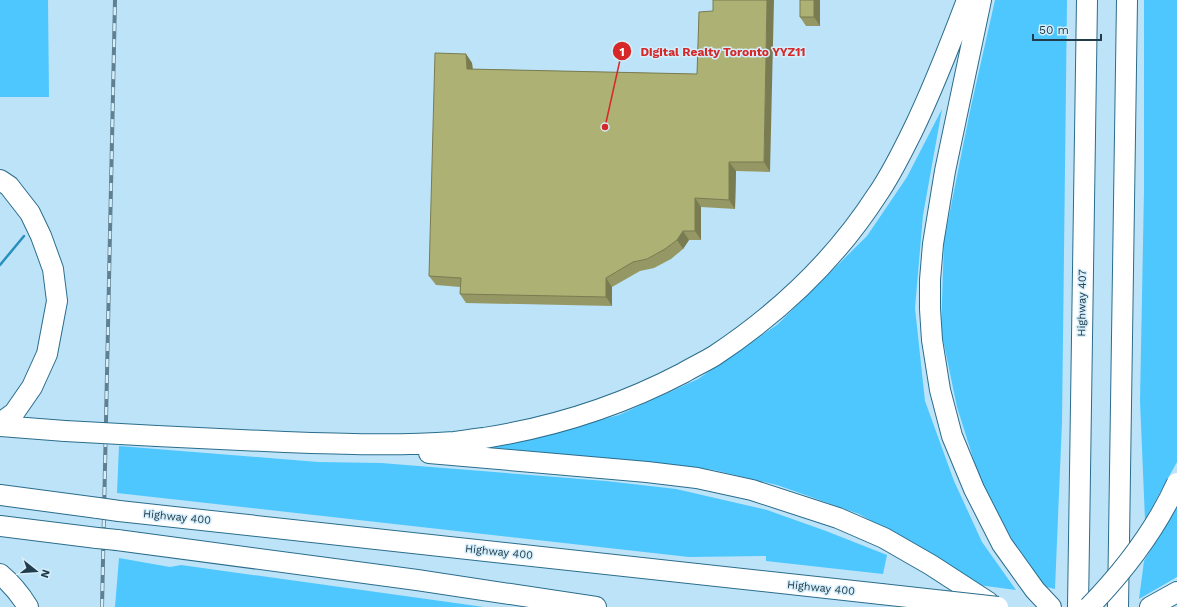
<svg xmlns="http://www.w3.org/2000/svg" width="1177" height="607" font-family="'Work Sans',sans-serif">
  <style>
    .green { fill: #4dc7fe }
    .lines { fill: none; stroke-linecap: round; stroke-linejoin: round }
    .stream { stroke: #2890bd; stroke-width: 2.5 }
    .highway-casing { stroke: #2b6d8c; stroke-width: 22 }
    .highway { stroke: #fff; stroke-width: 20 }
    .rail-casing { stroke: #608091; stroke-width: 4 }
    .rail { stroke: #d5eefc; stroke-width: 2.5; stroke-dasharray: 8; stroke-linecap: butt }
    .highway-bridge-casing { stroke: #2b6d8c; stroke-width: 22; stroke-linecap: butt }
    .highway-bridge { stroke: #fff; stroke-width: 20 }
    .wall { fill: #959864 }
    .shaded-wall { fill: #797c51 }
    .building { fill: #adb174; stroke: #797c51 }
    .labels { text-anchor: middle; dominant-baseline: central; stroke-width: 3; stroke-linejoin: round; paint-order: stroke }
    .street-label { font-size: 11px; fill: #213c4a; stroke: #d5eefc }
    .leader { fill: none; stroke: #d62828; stroke-width: 1.5 }
    .callout-dot { fill: #d62828; stroke: #d5eefc; stroke-width: 1.5 }
    .mark-label { font-size: 12px; text-anchor: middle; font-weight: bold; fill: #fff }
    .callout-label { font-size: 12px; text-anchor: middle; font-weight: bold; fill: #d62828; stroke: #d5eefc; stroke-width: 3; stroke-linejoin: round; paint-order: stroke }
  </style>
  <rect width="100%" height="100%" fill="#bde3f8"/>
  <path class="green" d="M0,0H48L49,97H0Z
    M995,0H1067L1062,422L1055,589L1042,586L1015,545L980,480L957,407L941,330L944,241L970,111Z
    M1144,0H1177V462L1145,520L1140,401L1144,191Z
    M942,109L923,215L915,308L925,401L954,481L982,542L1016,590L978,585L938,558L859,514L777,485L714,470L519,450L469,446L541,436L619,415L698,379L778,324L867,236L907,177Z
    M119,446L318,462L381,463L606,481L676,489L767,510L826,531L887,555L883,574L766,561V556L689,557L117,493Z
    M1177,506V577L1139,599L1144,561Z
    M119,558L170,567L181,565L484,607H115Z"/>
  <g class="lines">
    <path class="stream" d="M0,265L24,236"/>
    <g class="highway-casing">
      <path id="highway" d="M981,0L945,171L933,244L930,280V309L932,340L940,390L952,436L974,489L1002,544L1035,590L1051,607
        M0,180L9,186L30,213L41,236L53,269L57,301L47,354L32,387L14,413L0,423
        M0,426L65,431
        M157,436C199,438 242,440 285,442C341,444 397,446 454,442C464,441 474,439 484,438C554,427 620,406 683,373C693,367 704,362 714,356C779,313 835,260 877,195C891,175 901,154 912,132C933,89 950,45 967,0
        M429,453L647,472L697,478L752,490L838,518L884,538L931,565L988,602L993,607
        M0,495L98,508
        M119,511L881,594
        M0,526L97,538
        M117,540L417,580L596,607
        M0,574C12,584 20,594 28,607
        M1078,607L1087,0
        M1118,607L1127,0
        M1150,607L1177,592"/>
    </g>
    <use href="#highway" class="highway"/>
    <g class="rail-casing">
      <path id="rail" d="M102,607L115,0"/>
    </g>
    <use href="#rail" class="rail"/>
    <g class="highway-bridge-casing">
      <path id="highway-bridge" d="M65,431L157,436
        M98,508L119,511
        M97,538L117,540
        M881,594L998,607
        M1089,607C1124,571 1156,529 1177,483"/>
    </g>
    <use href="#highway-bridge" class="highway-bridge"/>
  </g>
  <path class="wall" d="M800,0H820V26H806L800,17Z
    M699,12L770,172L736,171L735,209L701,207V240H689L683,249L671,259L654,268L640,271L612,287V306L466,303L460,294V287L436,285L429,276L466,54L472,63L473,69L697,74Z"/>
  <path class="shaded-wall" d="M767,0H774L770,172L764,162Z
    M814,0H820V26L814,17Z
    M466,54L472,63L473,78L467,69Z
    M729,162L736,171L735,209L729,200Z
    M695,198L701,207V240L695,231Z
    M683,231L689,240L683,249L677,240Z
    M606,278L612,287V306L606,297Z"/>
  <path class="building" d="M713,0H767L764,162H729V200L695,198V231H683L677,240L665,249L647,259L633,262L606,278V297L460,294L461,278L429,276L435,53L466,54L467,69L697,74L699,12L713,11Z
    M800,0H814V17H800Z"/>
  <g class="labels">
    <g class="street-label">
      <text transform="translate(1082 303) rotate(-89)">Highway 407</text>
      <text transform="translate(177 517) rotate(6)">Highway 400</text>
      <text transform="translate(499 552) rotate(6)">Highway 400</text>
      <text transform="translate(821 588) rotate(6)">Highway 400</text>
    </g>
  </g>
  <path class="leader" d="M605 127L622 51"/>
  <g class="callout-dot">
    <circle cx="605" cy="127" r="4"/>
    <circle cx="622" cy="51" r="10"/>
  </g>
  <g class="mark-label">
    <text x="622" y="56">1</text>
  </g>
  <g class="callout-label">
    <text x="723" y="56">Digital Realty Toronto YYZ11</text>
  </g>
  <g transform="translate(36 571) rotate(107)" stroke="#d5eefc" stroke-width="3" paint-order="stroke">
  <path d="M0-3L7 15L0 10L-7 15Z" fill="#213c4a"/>
  <text y="-6" font-size="11" font-weight="bold" text-anchor="middle" fill="#213c4a">N</text>
  </g>
  <path d="M1033 34v6h68v-6" fill="none" stroke="#213c4a" stroke-width="2"/>
  <text x="1039" y="34" font-size="12" fill="#213c4a" stroke="#d5eefc" stroke-width="3" paint-order="stroke">50 m</text>
</svg>
